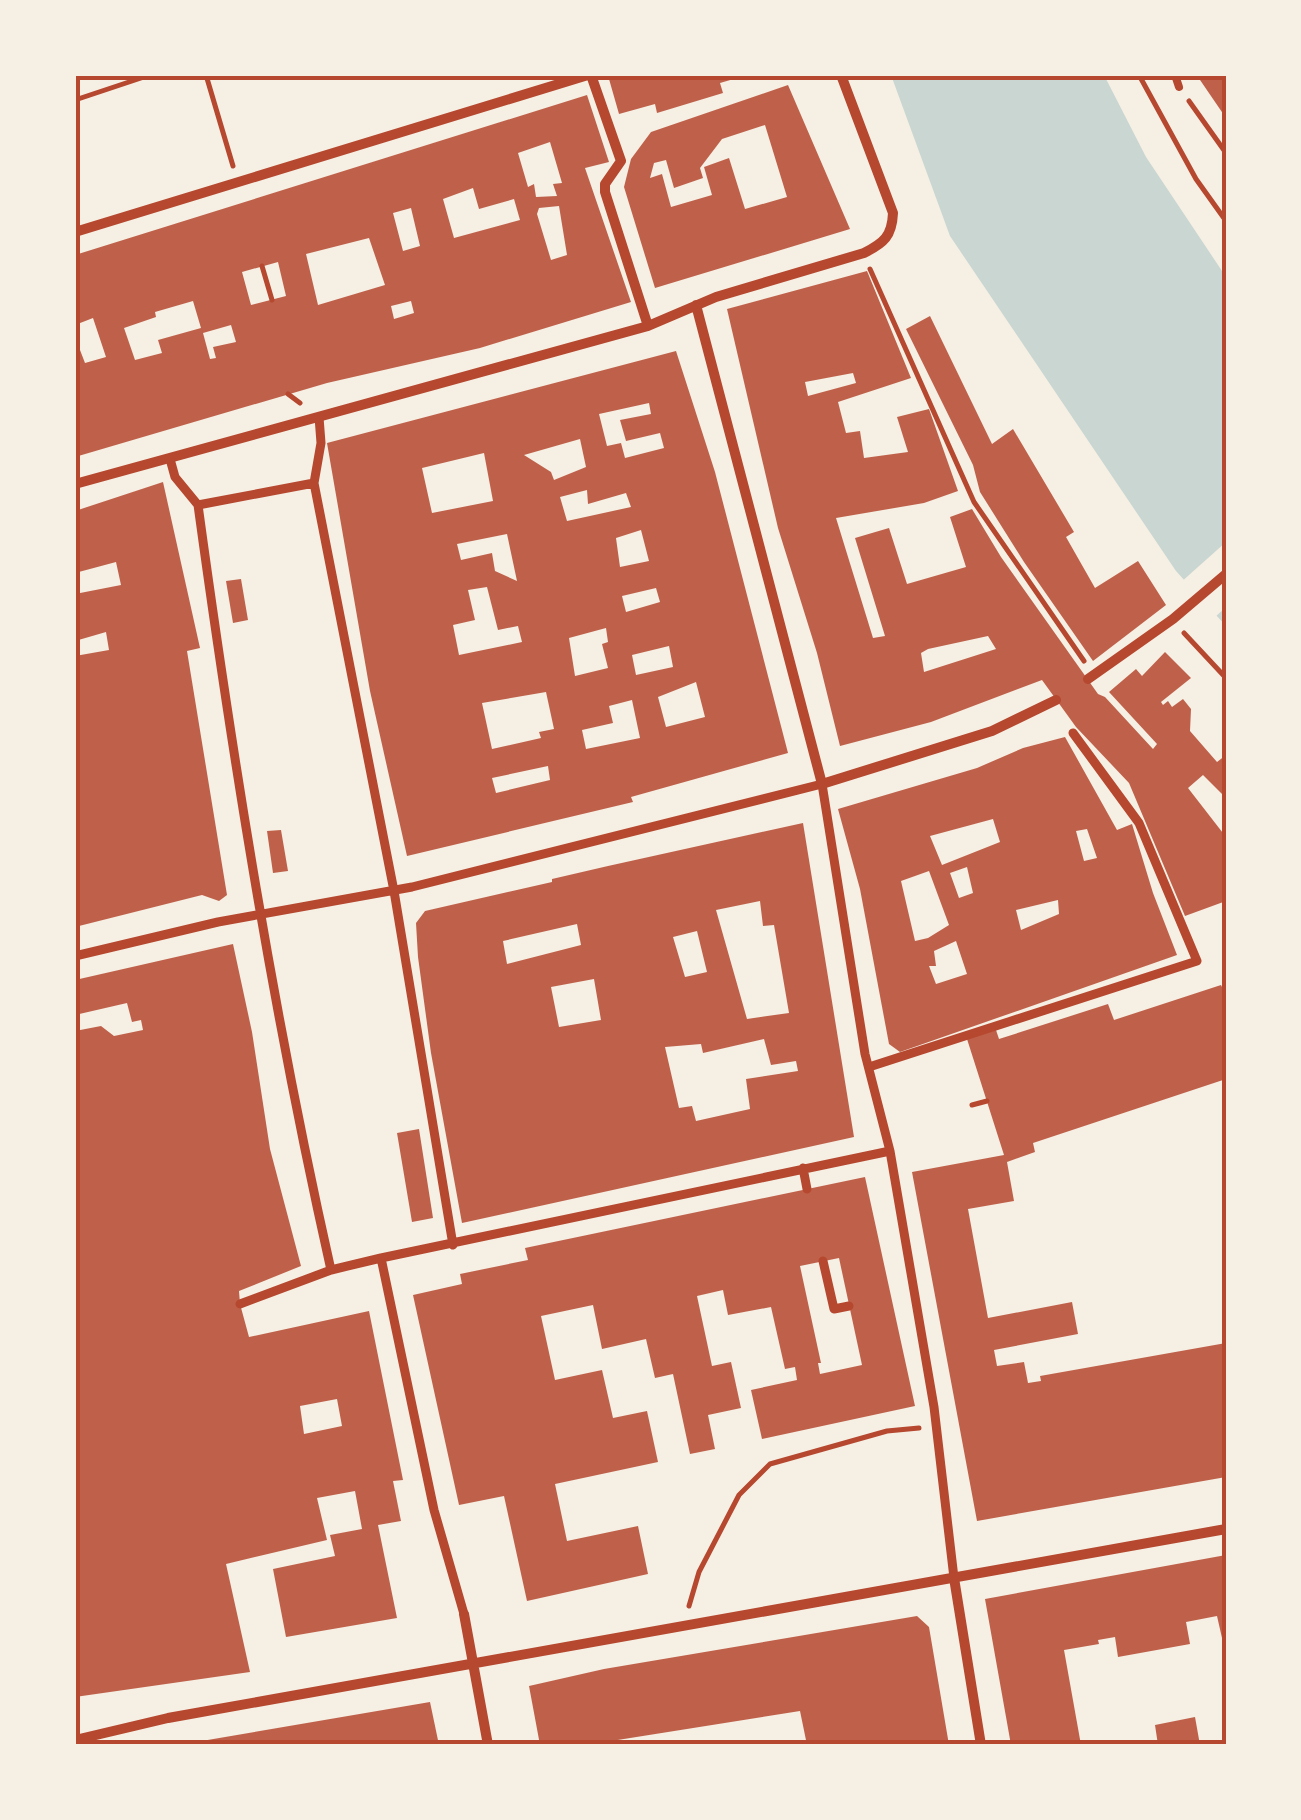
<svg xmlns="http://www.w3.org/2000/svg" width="1301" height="1820" font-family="Poppins,sans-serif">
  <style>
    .water { fill: #c9d6d2 }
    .pier { fill: #f6efe4 }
    .building { fill: #bf614a; fill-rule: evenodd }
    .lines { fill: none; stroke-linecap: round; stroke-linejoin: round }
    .path { stroke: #b5482f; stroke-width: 5 }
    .service { stroke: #b5482f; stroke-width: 8 }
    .pedestrian { stroke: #b5482f; stroke-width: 9 }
    .minor { stroke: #b5482f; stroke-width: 10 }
    .neatline { fill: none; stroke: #b5482f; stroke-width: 4 }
  </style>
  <rect width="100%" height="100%" fill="#f6efe4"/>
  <path class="water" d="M891,75H1104L1146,157L1226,277V626L1176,571L950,236Z"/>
  <path class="pier" d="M1226,542V607L1213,619L1180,583Z"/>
  <path class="building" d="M623,75H744V76L720,83L723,93L657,113L655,104L619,114L609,79Z
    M1201,75H1226V118L1198,77Z
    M788,85L850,229L655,288L624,187L631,159L651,132ZM765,125L787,197L745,209L729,158L704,167L712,195L671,207L662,174L650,178L654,163L666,160L674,188L703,178L700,168L722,139Z
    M587,95L609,162L585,168L631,302L480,348L327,383L75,457V337L85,363L106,357L93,318L75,325V255ZM550,142L562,183L553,184L557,196L536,197L534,184L528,187L518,153ZM473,188L479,209L514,199L520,220L454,238L443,199ZM559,206L567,255L551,260L537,214L539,208ZM411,208L420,246L403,251L393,213ZM369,238L385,285L318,305L306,254ZM278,262L286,296L251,305L242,272ZM193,301L201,328L158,340L162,353L135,360L124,328L156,317L155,312ZM411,301L414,313L394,319L391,306ZM231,325L236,342L213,347L216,358L210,359L203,333Z
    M867,271L911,378L838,402L846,433L860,431L864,458L908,452L897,417L929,409L958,491L924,503L836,518L873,638L885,636L855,538L889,528L907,584L966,567L950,517L972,509L1001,557L1098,694L1105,697L1153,749L1157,744L1109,692L1136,669L1142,676L1165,652L1191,678L1161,702L1163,705L1168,701L1172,707L1183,699L1191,709L1190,731L1217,762L1226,755V798L1203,775L1188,788L1226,837V901L1185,916L1129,783L1076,727L1042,680L931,722L840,746L817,653L778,528L727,309ZM853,373L856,383L808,396L805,382ZM988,636L996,649L924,672L921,653L928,649Z
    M930,316L992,444L1013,429L1074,532L1066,537L1095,588L1138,561L1166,605L1093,661L1024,562L980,492L973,465L906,329Z
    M676,351L715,472L788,753L631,797L633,802L407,856L370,691L327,443ZM649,403L651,414L620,420L626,441L660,433L664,448L625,458L621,443L607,446L599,414ZM580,439L586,467L554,480L551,472L524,455ZM484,453L493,501L432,513L422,468ZM587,490L588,504L626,493L631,507L567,521L560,497ZM641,530L649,561L620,567L616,538ZM507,534L517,581L495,571L492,553L461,560L457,544ZM487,587L498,630L518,626L522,642L459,655L453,625L475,620L468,590ZM656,588L660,602L626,612L622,596ZM606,628L608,642L602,644L608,668L575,676L569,638ZM669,646L673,667L636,675L632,655ZM696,682L705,717L666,727L658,697ZM546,692L554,729L539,732L541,738L492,749L482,703ZM632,700L640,738L586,749L582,730L613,723L609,706ZM548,766L550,780L496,793L492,778Z
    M163,482L200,648L187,651L227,895L219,901L202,895L75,927V656L109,650L106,632L75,641V594L121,585L116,562L75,573V511Z
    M241,579L248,620L233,623L226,581Z
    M1065,737L1117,830L1132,824L1153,893L1177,955L900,1052L889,1044L860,889L838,809L977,768L1023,748ZM993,819L1000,842L942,865L930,836ZM1087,829L1097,858L1084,861L1076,831ZM967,867L973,893L959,898L950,873ZM929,871L949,925L928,938L915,941L901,881ZM1058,900L1059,914L1021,930L1016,910ZM956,941L967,974L936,984L929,966H936L934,951Z
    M803,823L854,1137L462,1223L431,1053L418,957L416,923L425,911L552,882V879L608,866ZM760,901L763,926L774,925L789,1013L747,1019L716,910ZM577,924L581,945L507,964L503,941ZM697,931L707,972L685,977L673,937ZM594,979L601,1020L559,1027L551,987ZM764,1039L771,1065L796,1061L798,1071L746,1079L750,1109L696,1121L692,1106L679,1108L665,1047L701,1044L703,1053Z
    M281,830L288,871L273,873L267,831Z
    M233,944L252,1032L270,1149L301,1266L239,1291L240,1304L249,1337L369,1311L403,1480L393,1481L401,1521L378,1525L397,1618L286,1637L273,1569L335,1556L330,1535L362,1529L355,1491L317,1498L327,1540L226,1564L250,1672L75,1697V1031L101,1026L114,1036L143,1030L141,1020L132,1022L127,1003L75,1015V980ZM337,1399L342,1426L304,1434L300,1406Z
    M1221,985L1226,995V1079L1033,1143L1035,1152L1007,1162L1014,1201L968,1209L988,1318L1072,1302L1078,1334L994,1350L997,1366L1024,1362L1028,1383L1041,1381L1040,1376L1226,1343V1477L977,1521L912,1172L1004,1155L967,1039L996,1030L999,1039L1108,1004L1114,1020Z
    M419,1129L433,1218L412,1222L397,1133Z
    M865,1177L915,1406L762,1439L751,1390L797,1380L795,1367L785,1369L771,1307L728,1315L723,1290L697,1296L712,1366L731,1362L741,1408L708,1415L715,1449L690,1454L673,1374L655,1378L646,1339L602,1349L593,1305L541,1316L555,1380L602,1370L613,1418L647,1411L658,1462L555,1484L567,1541L638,1526L648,1574L527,1601L504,1496L459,1505L413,1295L462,1284L460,1274L528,1260L525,1248ZM839,1258L862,1365L820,1374L818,1363H821L800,1266Z
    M1226,1555V1637L1222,1638L1217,1616L1186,1622L1190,1644L1118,1657L1115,1637L1098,1640L1099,1644L1064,1650L1081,1745H1011L985,1599Z
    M917,1616L929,1627L949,1745H807L800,1711L605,1742L606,1745H540L529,1686L604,1669Z
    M430,1702L439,1745H191L190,1743Z
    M1195,1717L1200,1745H1158L1155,1725Z"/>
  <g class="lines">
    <path class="path" d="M206,75L233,166
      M1139,75L1196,179L1226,221
      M75,100L150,75
      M1189,101L1226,153
      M262,266L272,300
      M870,269L974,502L1084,661
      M288,394L300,403
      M1184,633L1226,678
      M972,1105L987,1101
      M689,1606L699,1572L739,1495L770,1464L887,1431L919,1428"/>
    <path class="service" d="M1175,75L1179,87"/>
    <path class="pedestrian" d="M170,459L175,477L198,505C233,761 274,1017 331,1270L381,1258
      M314,483L321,443L319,417
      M198,505L314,483L394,891L453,1245
      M75,956L218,922L412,887L822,784L865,1054L890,1151
      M869,1067L1197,961L1139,823L1073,733
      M803,1168L807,1189
      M823,1261L834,1309L849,1306
      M240,1304L331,1270
      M464,1614L434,1510L381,1258L890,1151L934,1407L954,1578"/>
    <path class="minor" d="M591,75L621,161L605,184V192L648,326
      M75,232L588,75
      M696,305L822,784L992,731L1056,700
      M75,484L648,326L716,297L864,253C884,243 892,236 893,213L841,75
      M1088,679L1173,619L1226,574
      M954,1578L981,1745
      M464,1614L488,1745
      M75,1740L168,1718L1226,1529"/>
  </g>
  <rect width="1301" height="1820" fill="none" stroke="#f6efe4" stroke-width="155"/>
  <rect x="78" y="78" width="1146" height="1664" class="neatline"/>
</svg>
